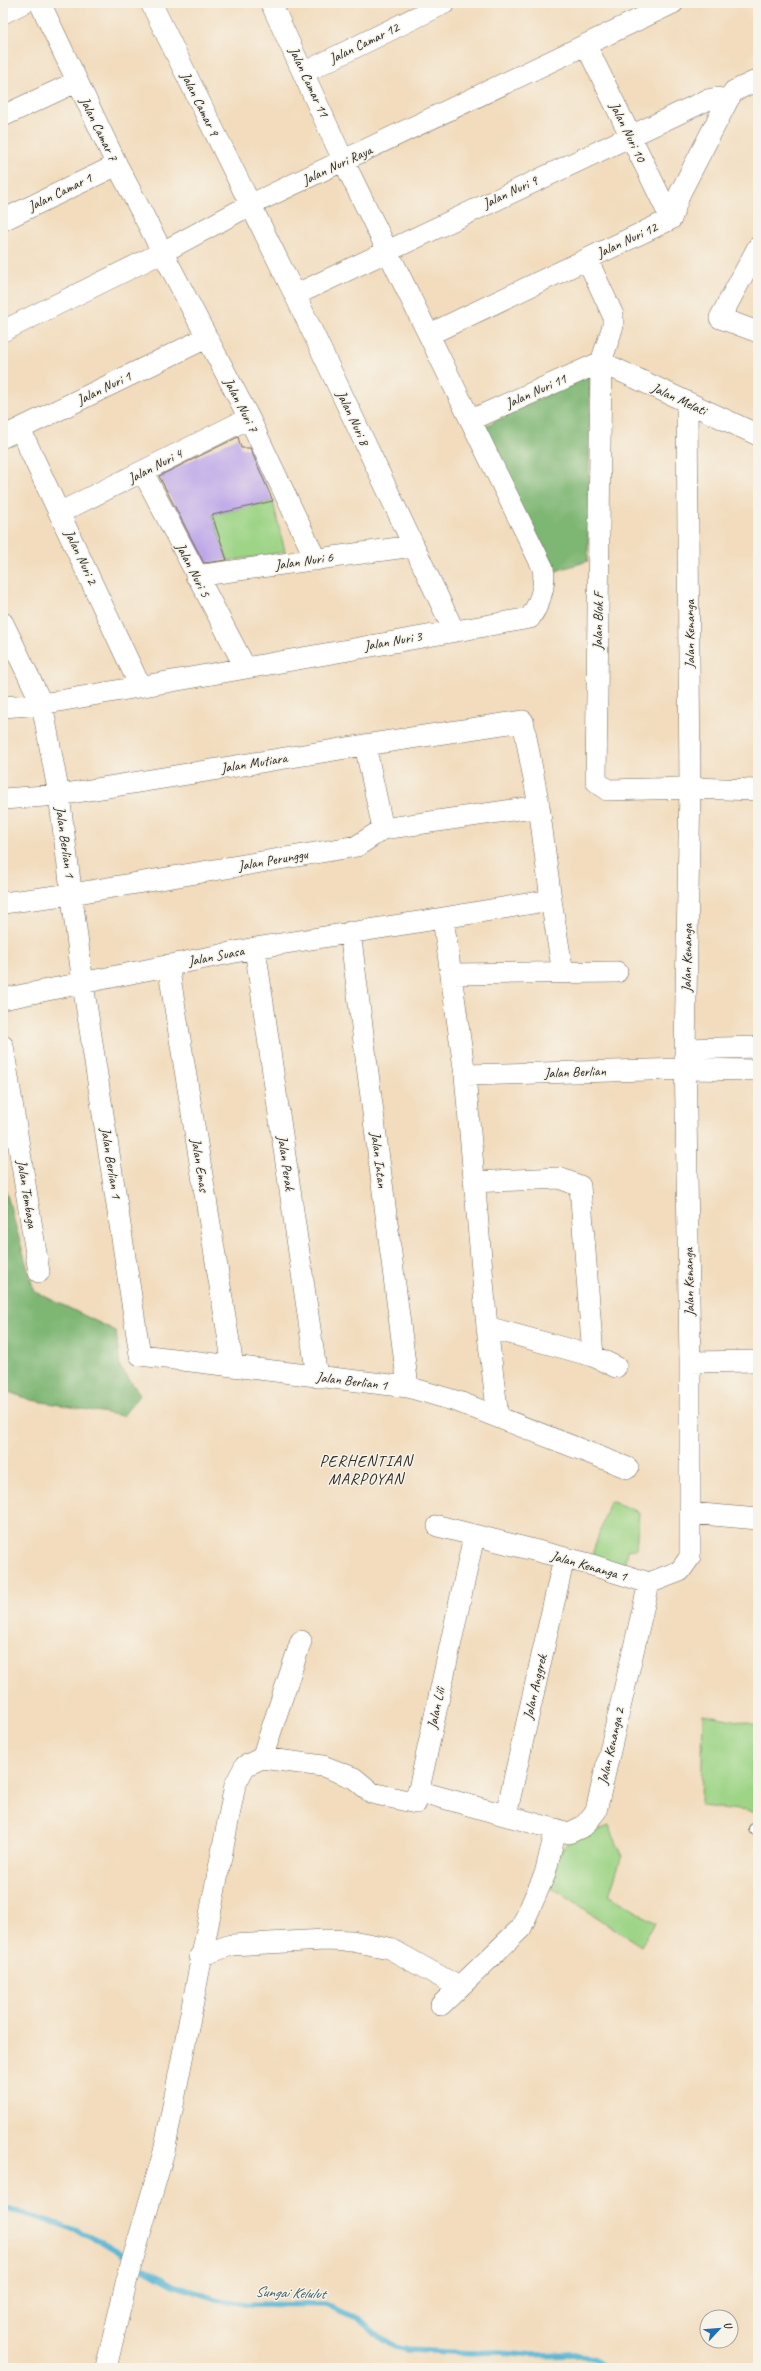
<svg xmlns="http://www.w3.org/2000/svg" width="761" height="2371" font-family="Caveat,sans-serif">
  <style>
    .green { fill: #9dd486; stroke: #648058 }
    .forest { fill: #7eb673; stroke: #54704f }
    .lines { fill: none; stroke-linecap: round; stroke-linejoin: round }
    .stream { stroke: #55b4d3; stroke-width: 5.5 }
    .building { fill: #bea7e9 }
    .lane-casing { stroke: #71695e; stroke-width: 12 }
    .street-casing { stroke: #71695e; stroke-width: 22 }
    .lane { stroke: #fff; stroke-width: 10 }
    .street { stroke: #fff; stroke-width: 21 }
    .labels { text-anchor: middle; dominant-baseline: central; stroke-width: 3; stroke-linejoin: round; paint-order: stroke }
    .street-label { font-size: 14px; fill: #2b2b2b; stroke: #f7f3e8 }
    .water-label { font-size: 15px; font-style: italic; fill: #3a5b66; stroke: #f7f3e8 }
    .quarter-label { font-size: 16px; letter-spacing: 1px; fill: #2b2b2b; stroke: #f7f3e8 }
  </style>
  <rect width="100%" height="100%" fill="#f7f3e8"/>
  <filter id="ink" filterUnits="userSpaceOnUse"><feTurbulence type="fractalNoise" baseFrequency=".025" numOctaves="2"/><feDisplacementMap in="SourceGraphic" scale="8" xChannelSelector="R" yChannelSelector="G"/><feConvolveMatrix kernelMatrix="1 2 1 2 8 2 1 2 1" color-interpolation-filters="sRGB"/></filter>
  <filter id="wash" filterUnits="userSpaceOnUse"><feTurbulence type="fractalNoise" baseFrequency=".012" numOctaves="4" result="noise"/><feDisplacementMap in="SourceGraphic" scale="16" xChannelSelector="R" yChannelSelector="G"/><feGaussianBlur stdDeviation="0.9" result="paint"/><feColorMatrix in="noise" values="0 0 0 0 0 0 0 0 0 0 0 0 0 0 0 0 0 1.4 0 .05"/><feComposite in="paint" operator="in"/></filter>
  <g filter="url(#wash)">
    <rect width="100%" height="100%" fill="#f2dcbd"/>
    <path class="green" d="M273,501L285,552L228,561L212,515Z
      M610,1501L639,1512L636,1549L627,1550L623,1576L589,1564Z
      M703,1714L758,1725V1812L701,1806Z
      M609,1826L622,1855L609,1895L655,1923L641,1946L548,1885C559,1839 567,1842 609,1826Z"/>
    <path class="forest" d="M590,373L588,561L549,573L478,430Z
      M3,1181L34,1291L116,1331L120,1367L140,1394L123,1416L31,1400L3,1390Z"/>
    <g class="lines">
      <path class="stream" d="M3,2208C47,2220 91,2231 128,2258
        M135,2264L173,2285L216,2299L246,2304L325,2305L360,2319L383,2340L395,2347L408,2350L473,2353L499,2352L535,2355L576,2354L595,2360L605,2368"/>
    </g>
    <g id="blocks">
      <path class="building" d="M238,437L241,448H250L273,501L212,515L227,560L204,563L159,476Z"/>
    </g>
  </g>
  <g filter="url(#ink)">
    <use href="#blocks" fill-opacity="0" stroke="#71695e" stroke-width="1"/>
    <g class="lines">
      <g class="lane-casing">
        <path id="lane" d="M754,1829H758"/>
      </g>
      <g class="street-casing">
        <path id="street" d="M40,3L117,165L249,418L316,560
          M151,3L295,295L454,631
          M3,13L23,3
          M586,45L671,219
          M305,72L445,3
          M3,116L76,82
          M3,220L117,165
          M758,247L720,318L758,332
          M587,259L613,315V326L601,362L596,781L607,790L690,788L758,790
          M295,295L707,100L717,98L728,100
          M3,331L163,252L250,205L673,3
          M430,334L671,219L680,193L728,100L734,91L758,80
          M601,362L758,435
          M471,420L601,362
          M20,429L140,686
          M3,437L206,338
          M143,472L245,667
          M61,512L249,418
          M196,576L413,546
          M3,623L42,704L59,795L83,984L140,1355L408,1387L459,1402L628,1468
          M3,707L42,704L530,618C540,603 546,586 543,568L344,162L271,3
          M365,745L523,721L539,806L551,900L443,918
          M3,799L59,795L365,745L383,829
          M551,900L563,973
          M3,903L72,894L357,846L383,829L539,806
          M350,932L408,1387
          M255,948L317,1377
          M168,965L233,1366
          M451,974L617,972
          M3,999L255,948L443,918L465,1075L487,1327L498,1417
          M3,1046L39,1272
          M685,1049L758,1047
          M465,1075L685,1069L758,1070
          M474,1182L559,1178L580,1186L593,1356
          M487,1327L593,1356L616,1367
          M690,1362L758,1361
          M690,1513L758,1519
          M438,1526L589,1564L649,1583L680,1571L690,1557V1362L685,1049L690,788L687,403
          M262,1758L301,1641
          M418,1791L569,1833L584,1826L596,1811L649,1583
          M506,1815L564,1558
          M200,1956L231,1945L325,1940L352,1941L389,1948L459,1987
          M441,2005L521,1928L545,1874L556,1829
          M106,2368L127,2279L164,2152L235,1785L245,1766L262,1758L323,1766L354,1778L372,1793L416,1803L474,1536"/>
      </g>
      <use href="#lane" class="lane"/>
      <use href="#street" class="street"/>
    </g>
  </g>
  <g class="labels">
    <g class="street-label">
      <text transform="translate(364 43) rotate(-26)">Jalan Camar 12</text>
      <text transform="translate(309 82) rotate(65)">Jalan Camar 11</text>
      <text transform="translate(200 104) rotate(64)">Jalan Camar 9</text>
      <text transform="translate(99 129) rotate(64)">Jalan Camar 7</text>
      <text transform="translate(628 132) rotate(64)">Jalan Nuri 10</text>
      <text transform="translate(337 165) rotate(-25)">Jalan Nuri Raya</text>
      <text transform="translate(60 192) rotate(-26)">Jalan Camar 1</text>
      <text transform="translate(510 192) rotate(-25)">Jalan Nuri 9</text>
      <text transform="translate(627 240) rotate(-25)">Jalan Nuri 12</text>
      <text transform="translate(104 388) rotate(-26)">Jalan Nuri 1</text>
      <text transform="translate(536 391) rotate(-24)">Jalan Nuri 11</text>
      <text transform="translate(679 399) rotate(25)">Jalan Melati</text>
      <text transform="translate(241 405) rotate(63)">Jalan Nuri 7</text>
      <text transform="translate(353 418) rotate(65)">Jalan Nuri 8</text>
      <text transform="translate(155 466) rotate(-27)">Jalan Nuri 4</text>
      <text transform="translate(81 557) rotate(65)">Jalan Nuri 2</text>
      <text transform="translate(304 561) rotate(-8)">Jalan Nuri 6</text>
      <text transform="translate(193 570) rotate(63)">Jalan Nuri 5</text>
      <text transform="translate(598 621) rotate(-89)">Jalan Blok F</text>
      <text transform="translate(689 634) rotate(-90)">Jalan Kenanga</text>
      <text transform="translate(393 641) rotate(-10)">Jalan Nuri 3</text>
      <text transform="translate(254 763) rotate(-9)">Jalan Mutiara</text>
      <text transform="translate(65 842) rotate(82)">Jalan Berlian 1</text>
      <text transform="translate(273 860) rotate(-10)">Jalan Perunggu</text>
      <text transform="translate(216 956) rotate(-11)">Jalan Suasa</text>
      <text transform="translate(687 958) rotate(-89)">Jalan Kenanga</text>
      <text transform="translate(575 1072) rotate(-2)">Jalan Berlian</text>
      <text transform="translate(379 1160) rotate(83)">Jalan Intan</text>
      <text transform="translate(111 1163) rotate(81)">Jalan Berlian 1</text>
      <text transform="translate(286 1163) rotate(82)">Jalan Perak</text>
      <text transform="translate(200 1165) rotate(81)">Jalan Emas</text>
      <text transform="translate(27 1194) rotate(81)">Jalan Tembaga</text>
      <text transform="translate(689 1282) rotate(-91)">Jalan Kenanga</text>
      <text transform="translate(352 1381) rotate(7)">Jalan Berlian 1</text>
      <text transform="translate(589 1566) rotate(16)">Jalan Kenanga 1</text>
      <text transform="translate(535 1687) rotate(-77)">Jalan Anggrek</text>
      <text transform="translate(436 1708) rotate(-78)">Jalan Lili</text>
      <text transform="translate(611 1746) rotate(-77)">Jalan Kenanga 2</text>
    </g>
    <g class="water-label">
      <text transform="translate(290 2293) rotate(2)">Sungai Kelulut</text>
    </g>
    <g class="quarter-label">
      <text x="366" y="1461">PERHENTIAN<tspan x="366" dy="18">MARPOYAN</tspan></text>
    </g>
  </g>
  <rect width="761" height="2371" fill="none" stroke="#f7f3e8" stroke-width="16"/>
  <g transform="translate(719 2329) rotate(64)"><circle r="19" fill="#f7f3e8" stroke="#a5a39c"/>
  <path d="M0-3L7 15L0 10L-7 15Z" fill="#1f6fb2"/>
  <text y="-6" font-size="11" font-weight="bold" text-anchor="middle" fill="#2b2b2b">U</text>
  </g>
</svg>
